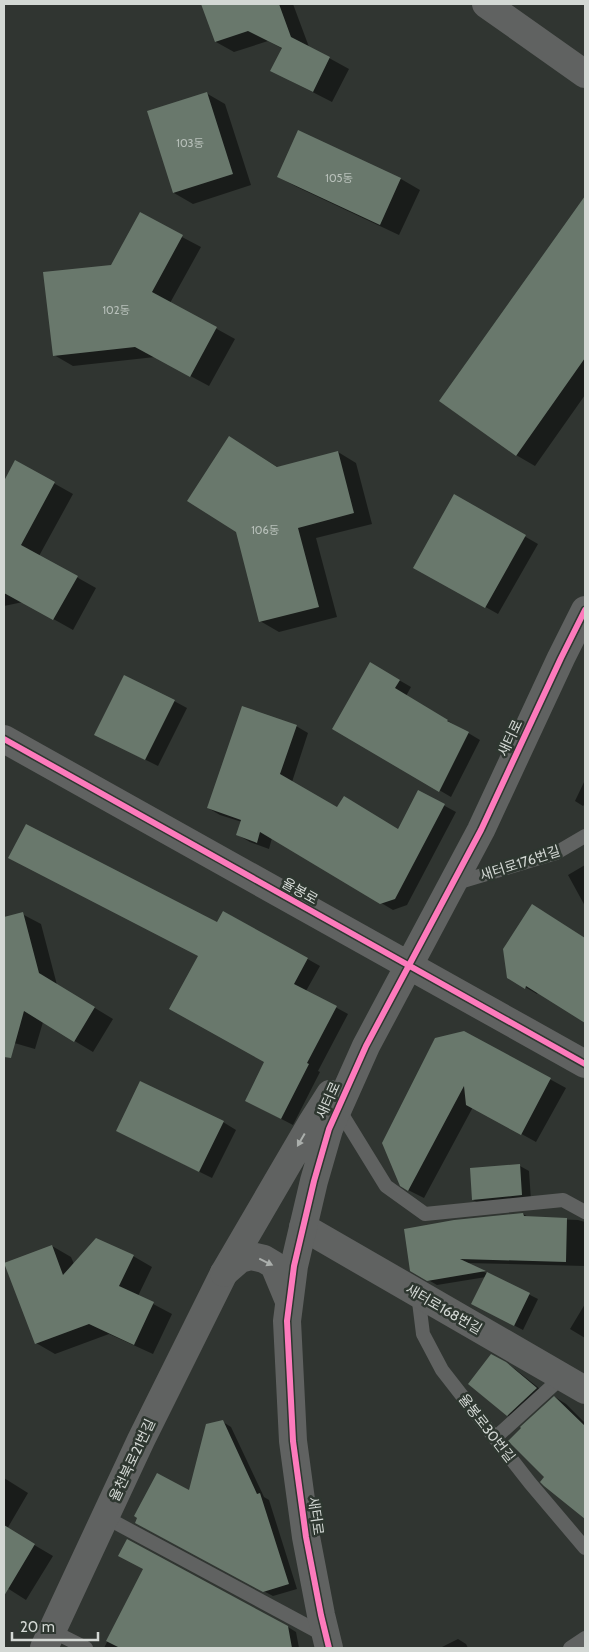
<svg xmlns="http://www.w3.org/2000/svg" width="589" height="1652" font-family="Cabin,'Noto Sans KR',sans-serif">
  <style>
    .shadow { fill: #0007 }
    .building { fill: #69786c }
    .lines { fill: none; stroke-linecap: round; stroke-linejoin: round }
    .service { stroke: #606261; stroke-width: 14 }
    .minor { stroke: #606261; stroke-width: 28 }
    .tertiary { stroke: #606261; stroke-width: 28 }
    .cycleway-casing { stroke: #2e3730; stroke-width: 9 }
    .cycleway { stroke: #fd7abc; stroke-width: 6 }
    .oneway { fill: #abafac }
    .labels { text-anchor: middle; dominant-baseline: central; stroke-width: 5; stroke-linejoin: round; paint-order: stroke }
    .number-label { font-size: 11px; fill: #b8c0ba }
    .street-label { font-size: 14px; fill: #d3d8d4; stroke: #2e3730 }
  </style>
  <rect width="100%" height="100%" fill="#303531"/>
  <path class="shadow" d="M202,4H293L309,47L349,69L332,102L291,81L283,49L268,41L234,52L216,42Z
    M206,93L225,104L251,185L193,204L174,193L148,112Z
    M299,132L401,179L420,190L399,235L297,187L278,177Z
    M585,198V395L535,466L516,455L440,401Z
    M182,237L201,247L170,303L235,339L209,386L155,357L73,366L54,355L112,266Z
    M229,437L279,468L338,452L356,463L372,524L316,538L337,617L279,632L260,621Z
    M16,462L73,494L39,556L96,588L73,630L23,602L4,606V484Z
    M454,496L538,544L498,614L414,567Z
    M371,664L411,687L406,696L480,740L451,797L333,728Z
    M174,701L187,708L158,766L108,741Z
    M296,726L308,733L292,782L338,809L398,830L419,792L456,812L407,905L393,910L272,838L269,849L250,842L238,835L242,822L220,815L208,808Z
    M585,780V804L583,806L575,801Z
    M585,865V906L568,875Z
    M224,912L320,966L306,991L348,1014L318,1071L320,1072L293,1125L247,1101L266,1062L217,924Z
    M544,912L585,939V1021L538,992L537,994L508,977Z
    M22,914L41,924L57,985L113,1019L93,1052L43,1022L35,1049L4,1040V918Z
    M464,1032L566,1088L536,1142L473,1107L424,1198L408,1190Z
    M223,1122L236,1130L212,1178L117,1131Z
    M520,1166L529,1171L531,1200L482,1205L473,1200Z
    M523,1214L530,1218L578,1220L585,1222V1266L466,1263L538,1299L523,1330L482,1309L486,1277L437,1285L411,1270Z
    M52,1246L71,1257L74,1264L133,1256L152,1267L138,1296L172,1314L153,1354L109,1334L55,1354L36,1343Z
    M585,1304V1338L570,1329Z
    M492,1356L515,1369L545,1393L516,1420L507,1415Z
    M555,1397L566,1404L585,1423V1517L545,1485Z
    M223,1422L231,1427L264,1497L269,1500L297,1589L273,1596L145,1528L139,1518L190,1492Z
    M4,1478L28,1493L7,1529L53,1556L26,1600L4,1586Z
    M144,1569L288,1627L296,1632L299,1648H104Z
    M458,1639L466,1644L468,1648H440Z"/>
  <path class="building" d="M201,4H279L291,37L330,57L313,92L270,71L282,48L248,31L215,42Z
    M207,92L233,174L173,193L147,111Z
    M298,130L401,178L380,225L277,177Z
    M585,196V358L516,456L439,401Z
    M140,212L183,235L152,292L217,327L190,377L135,347L53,356L43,272L111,265Z
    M229,436L277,467L338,451L354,513L298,528L319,607L259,622L236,532L187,501Z
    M15,460L55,482L21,545L78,576L53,620L4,593V481Z
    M454,494L526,535L485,608L413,568Z
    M370,662L400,680L395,688L448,720L447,721L469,732L439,792L332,729Z
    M124,675L175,700L145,760L94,735Z
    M242,706L297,725L280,774L337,807L344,796L398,829L418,790L445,804L395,899L380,904L260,832L257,843L236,835L241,820L207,808Z
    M26,824L217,922L223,911L308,958L294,984L337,1006L307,1063L309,1064L281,1119L245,1101L264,1062L169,1009L198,956L8,858Z
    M532,904L585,938V1023L526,986L525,989L507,978L503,949Z
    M23,912L39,973L95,1007L74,1042L24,1011L11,1058L4,1057V917Z
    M464,1031L551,1078L521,1135L466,1105L464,1086L408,1191L400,1186L382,1143L435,1038Z
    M140,1081L224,1121L199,1172L116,1131Z
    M520,1164L522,1195L472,1200L470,1168Z
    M523,1213L524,1216L567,1218L566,1262L460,1259L486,1271L427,1281L410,1271L404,1229L454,1220Z
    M96,1238L134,1255L119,1286L154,1302L134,1345L89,1324L35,1344L4,1263L52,1245L63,1275Z
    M487,1272L530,1293L514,1326L471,1304Z
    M491,1354L506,1362L537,1388L507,1416L468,1384Z
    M554,1396L585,1426V1519L544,1486L540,1482L544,1477L508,1441L521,1428L520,1427Z
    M223,1420L257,1494L260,1493L289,1584L263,1592L135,1523L137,1518L134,1516L157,1473L189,1490L206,1424Z
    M4,1525L35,1544L4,1596Z
    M127,1539L288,1626L292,1648H120L106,1641L143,1569L118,1556Z"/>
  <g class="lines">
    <path class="service" d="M453,884L556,853L585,836
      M338,1108L386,1186L425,1214L563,1200L585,1212
      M418,1294L423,1334L442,1370L530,1483L585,1548
      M495,1438L562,1377
      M105,1517L326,1636
      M52,1631L86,1648
      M570,1648L585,1638"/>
    <path class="minor" d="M486,4L585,74
      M303,1227L585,1390
      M44,1648L141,1440L224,1273"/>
    <path class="tertiary" d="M4,739L585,1064
      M224,1273L311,1124L330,1094
      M224,1273L240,1259L251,1256L264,1259L274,1265L289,1301
      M329,1648L321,1615L306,1537L293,1441L287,1321L294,1266L314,1181L329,1129L366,1046L481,830L561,658L585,610"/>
    <g class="cycleway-casing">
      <path id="cycleway" d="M4,739L585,1064
        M329,1648L321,1615L306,1537L293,1441L287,1321L294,1266L314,1181L329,1129L366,1046L481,830L561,658L585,610"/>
    </g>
    <use href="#cycleway" class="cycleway"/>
  </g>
  <defs><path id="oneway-solid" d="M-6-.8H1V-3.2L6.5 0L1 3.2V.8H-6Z" transform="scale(1.25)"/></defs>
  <g class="oneway">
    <use href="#oneway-solid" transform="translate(301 1140) rotate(120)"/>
    <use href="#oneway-solid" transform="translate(266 1262) rotate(26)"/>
  </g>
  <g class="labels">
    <g class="number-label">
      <text x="190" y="143">103동</text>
      <text x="339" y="178">105동</text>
      <text x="116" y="310">102동</text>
      <text x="265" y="530">106동</text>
    </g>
    <g class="street-label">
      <text transform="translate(510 738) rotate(-65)">새터로</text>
      <text transform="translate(520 863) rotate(-18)">새터로176번길</text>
      <text transform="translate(300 891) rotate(29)">율봉로</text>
      <text transform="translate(328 1100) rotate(-66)">새터로</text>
      <text transform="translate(444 1309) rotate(30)">새터로168번길</text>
      <text transform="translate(487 1428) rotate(52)">율봉로30번길</text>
      <text transform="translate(132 1460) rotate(-65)">율천북로21번길</text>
      <text transform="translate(316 1516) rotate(82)">새터로</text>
    </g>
  </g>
  <rect width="589" height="1652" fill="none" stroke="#d3d8d4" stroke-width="10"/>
  <path d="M12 1632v8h86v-8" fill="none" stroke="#d3d8d4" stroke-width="2.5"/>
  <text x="20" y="1632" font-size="15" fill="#d3d8d4" stroke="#2e3730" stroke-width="4" paint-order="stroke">20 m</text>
</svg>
